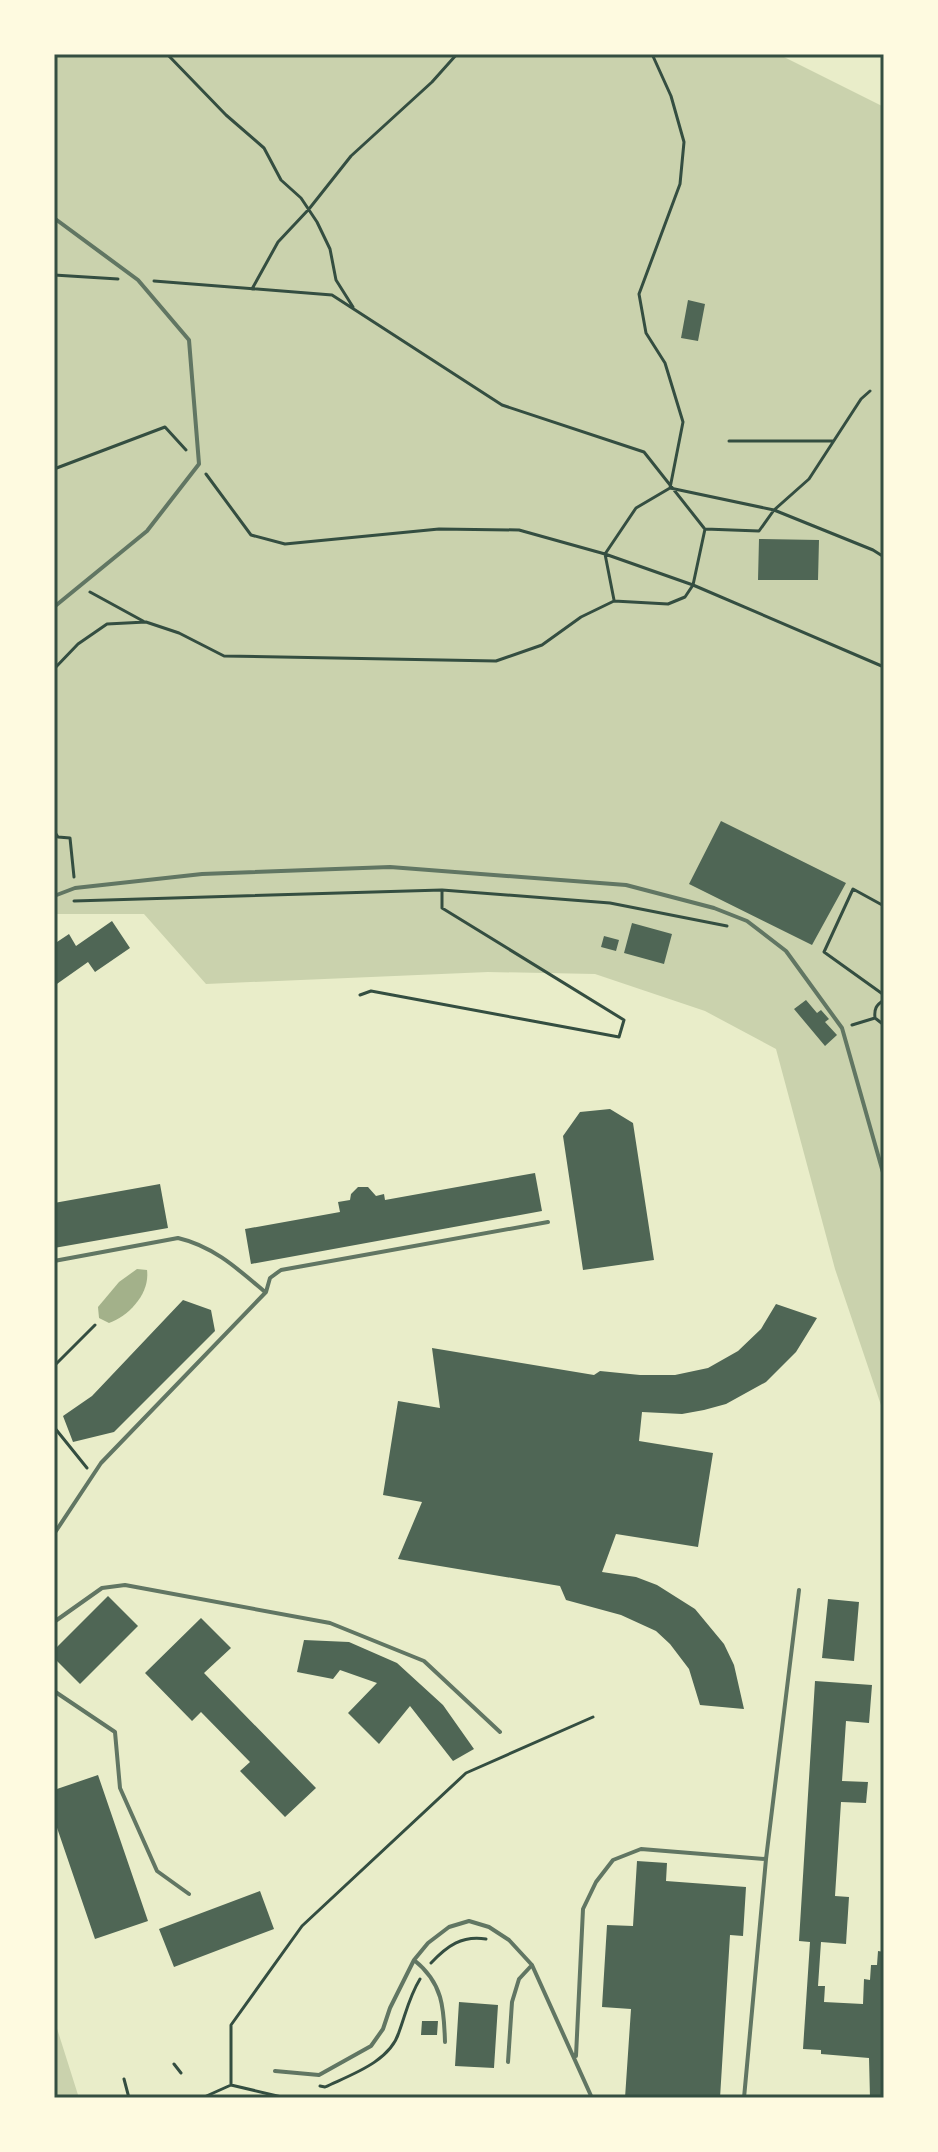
<svg xmlns="http://www.w3.org/2000/svg" width="938" height="2152" font-family="'PT Sans',sans-serif">
  <style>
    .green { fill: #cad2ad }
    .water { fill: #a3b18a }
    .building { fill: #4f6655 }
    .lines { fill: none; stroke-linecap: round; stroke-linejoin: round }
    .path { stroke: #344e41; stroke-width: 3 }
    .service { stroke: #617663; stroke-width: 4 }
    .neatline { fill: none; stroke: #344e41; stroke-width: 3 }
  </style>
  <rect width="100%" height="100%" fill="#e9edc9"/>
  <path class="green" d="M54,54H778L884,107V1414L835,1269L776,1049L705,1011L595,974L488,972L206,984L144,914H54Z
    M54,2019L79,2098H54Z"/>
  <path class="water" d="M137,1269L147,1270C150,1293 130,1315 109,1323L99,1318L98,1307L119,1282Z"/>
  <path class="building" d="M688,300L705,304L698,341L681,338Z
    M759,539L819,540L818,580H758Z
    M721,821L846,883L812,945L689,884Z
    M112,921L130,948L95,972L88,962L54,986V944L69,934L76,946Z
    M632,923L672,934L664,964L624,953Z
    M604,936L619,940L616,951L601,947Z
    M806,1000L817,1013L821,1010L829,1019L825,1022L837,1035L825,1046L794,1009Z
    M610,1109L633,1123L654,1260L583,1270L563,1136L580,1112Z
    M535,1173L542,1211L251,1264L245,1229L340,1212L338,1202L350,1200L351,1194L358,1187H368L376,1196L384,1194L385,1200Z
    M160,1184L168,1228L54,1248V1203Z
    M183,1300L211,1310L215,1331L114,1432L73,1442L63,1416L92,1396Z
    M776,1304L817,1318L796,1352L766,1382L726,1404L704,1410L682,1414L642,1412L639,1441L713,1453L698,1547L616,1534L602,1572L636,1577L657,1585L695,1609L724,1644L734,1665L744,1709L700,1705L689,1669L670,1644L656,1631L621,1615L566,1600L560,1586L398,1559L422,1502L383,1495L398,1401L440,1408L432,1348L594,1375L600,1371L640,1375H675L708,1368L738,1351L761,1329Z
    M108,1596L138,1626L80,1684L54,1658V1650Z
    M828,1599L859,1602L854,1661L822,1658Z
    M201,1618L231,1648L204,1673L316,1788L285,1817L240,1771L250,1762L201,1712L192,1721L145,1673Z
    M304,1640L349,1642L397,1663L443,1705L474,1749L453,1761L410,1706L379,1744L348,1713L377,1683L340,1670L333,1679L297,1672Z
    M815,1681L872,1685L869,1723L846,1721L842,1781L868,1782L866,1803L841,1802L835,1896L849,1897L846,1944L821,1942L818,1986H825L824,2002L863,2004L864,1979L870,1980L871,1965H877L878,1951L884,1952V2098H870L869,2058L821,2054V2050L803,2049L810,1942L799,1941Z
    M98,1775L148,1921L95,1939L54,1819V1790Z
    M637,1861L667,1863L666,1881L746,1887L743,1936L730,1935L720,2098H625L631,2009L602,2007L607,1925L633,1926Z
    M260,1891L274,1929L174,1967L159,1929Z
    M459,2002L498,2005L494,2068L455,2066Z
    M422,2021H438L437,2035H421Z"/>
  <g class="lines">
    <path class="path" d="M167,54L226,115L264,148L281,180L301,198L317,222L330,249L336,280L353,307
      M652,54L671,96L684,142L680,184L639,294L646,333L665,363L683,422L670,488
      M54,275L118,279
      M154,281L332,295L502,405L644,452L704,528
      M252,289L278,242L309,209L351,156L432,82L457,54
      M729,441H833
      M54,469L165,427L186,450
      M206,474L251,535L285,544L439,529L519,530L605,554L693,585L884,667
      M90,592L143,621
      M614,600L605,554L636,508L670,488L774,510L873,550L884,557
      M54,669L78,644L107,624L146,622L179,633L224,656L496,661L542,645L581,617L614,601L668,604L685,597L693,585L705,529L759,531L774,510L809,479L861,399L870,391
      M54,831L58,837L70,838L74,877
      M74,901L442,890L610,903L727,926
      M884,906L853,889L824,952L884,995
      M360,995L371,991L619,1037L624,1020L442,908V890
      M884,1000C876,1005 874,1009 875,1018L884,1025
      M852,1025L875,1018
      M54,1366L95,1325
      M54,1427L87,1468
      M431,1963C447,1946 462,1935 486,1939
      M174,2064L181,2073
      M124,2079L129,2098
      M320,2086L325,2087C350,2075 390,2062 399,2032C406,2013 409,1997 420,1979
      M202,2098L231,2085
      M286,2098L231,2085V2025L302,1926L466,1773L593,1717"/>
    <path class="service" d="M54,218L138,280L189,340L199,464L147,531L54,607
      M54,896L75,888L202,874L390,867L626,885L714,908L747,921L786,951L842,1028L884,1176
      M54,1261L178,1238C213,1246 238,1269 265,1292
      M54,1534L101,1463L266,1292L270,1278L281,1270L548,1222
      M54,1622L102,1588L125,1585L330,1623L424,1661L500,1732
      M54,1691L115,1732L120,1788L157,1871L189,1894
      M414,1960C443,1983 444,2008 445,2042
      M576,2056L583,1909L596,1882L613,1860L641,1849L765,1859
      M508,2062L512,2002L519,1979L532,1965
      M275,2071L319,2075L371,2046L383,2029L390,2008L414,1960L428,1943L449,1927L469,1921L489,1927L509,1940L532,1965L592,2098
      M744,2098L766,1859L799,1590"/>
  </g>
  <rect width="938" height="2152" fill="none" stroke="#fefae0" stroke-width="112"/>
  <rect x="56" y="56" width="826" height="2040" class="neatline"/>
</svg>
